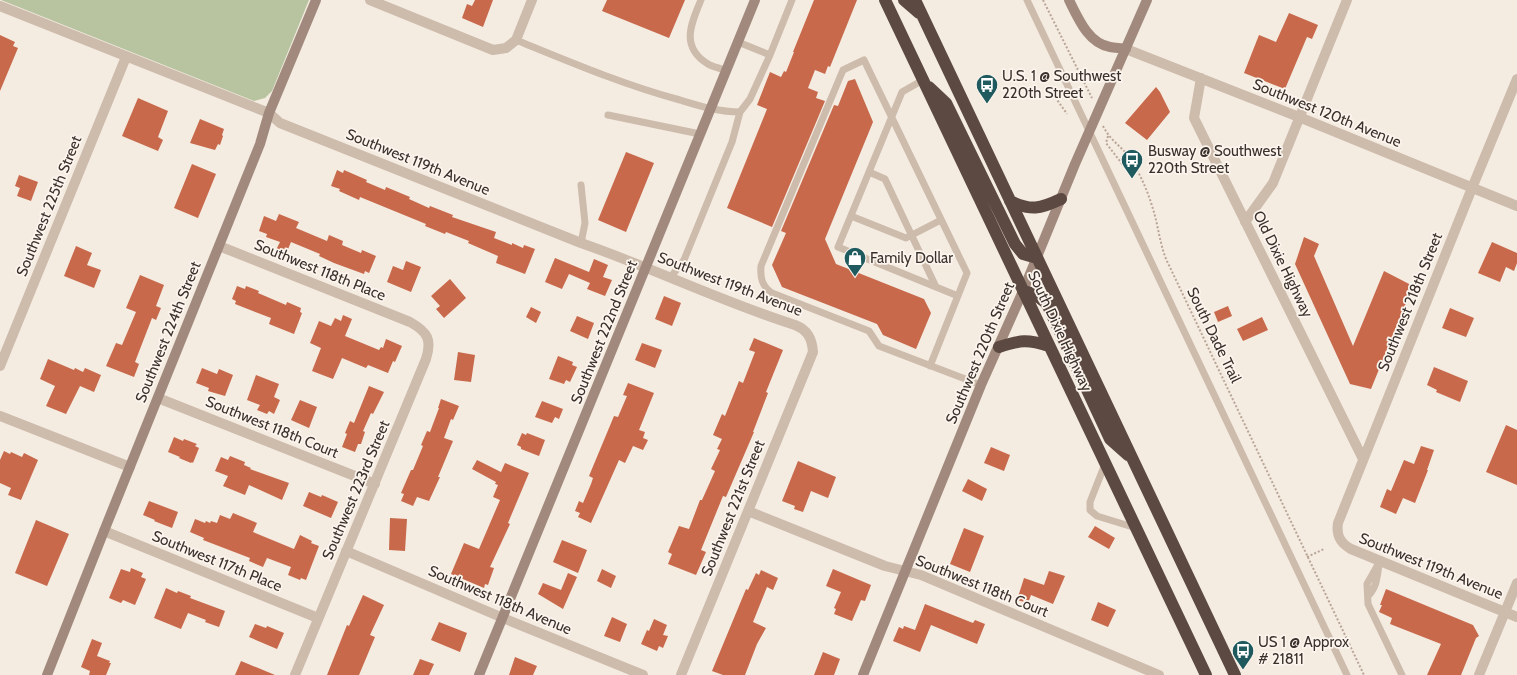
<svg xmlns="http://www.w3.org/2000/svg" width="1517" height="675" font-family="Cabin,sans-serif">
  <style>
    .green { fill: #b8c4a0 }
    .building { fill: #c8694b }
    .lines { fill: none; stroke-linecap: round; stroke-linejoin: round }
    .path { stroke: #b9a596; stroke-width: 2; stroke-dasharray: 2 2; stroke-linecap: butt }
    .lane { stroke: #cdbbac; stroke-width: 7 }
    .street { stroke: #cdbbac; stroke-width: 10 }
    .secondary { stroke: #a18a7d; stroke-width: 10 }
    .highway { stroke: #5c4a42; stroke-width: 12 }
    .labels { text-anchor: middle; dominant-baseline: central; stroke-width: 3.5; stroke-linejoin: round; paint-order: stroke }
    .poi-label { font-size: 15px; fill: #3b302b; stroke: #fbf5ee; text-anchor: start }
    .street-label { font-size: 15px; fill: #3b302b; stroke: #fbf5ee }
  </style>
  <rect width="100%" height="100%" fill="#f4ebe1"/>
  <path class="green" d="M1,0H309L272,91L265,98L254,101Z"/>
  <path class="building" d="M475,0H493L483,27L462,18L467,4L472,6Z
    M607,0H685L669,38L602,11Z
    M814,0H857L830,67L828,66L825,74L815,70L808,88L818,92L816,98L825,101L772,227L727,208L767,109L757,105L770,72L781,77L784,71L786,72L794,52H793Z
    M1289,13L1318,25L1312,39L1307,37L1285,89L1244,73L1259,35L1276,42Z
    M0,35L15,42L13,46L18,48L0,91Z
    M855,79L873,122L825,239L836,264L924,299L931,313L916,349L883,335L877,324L782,287L772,265L786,233L781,231L834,105L838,106L848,81Z
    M1156,87L1160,92L1170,112L1147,140L1125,123Z
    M138,98L168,111L158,137L163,140L158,151L122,136Z
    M200,119L224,129L222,135L223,136L220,145L218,144L215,150L190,143Z
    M626,152L654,163L626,232L598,220Z
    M192,164L216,174L198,218L174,208Z
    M337,170L343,173L344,170L367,180L366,182L385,190L386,187L410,197L409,199L429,208L430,206L453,215L452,217L496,232L494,238L512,245V243L523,248L524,245L535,249L525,274L496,263L498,256L468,243L469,241L446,232L445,234L425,226L426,224L360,197L359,200L339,191L340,189L331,186Z
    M19,175L38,182L31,201L17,196L20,188L15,186Z
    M279,214L299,222L296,228L327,241L329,235L343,241L342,245L361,253L362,250L376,256L369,273L365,271L364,274L334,263L319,256L320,254L291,242L286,254L276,250L280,242L266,237L267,234L259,231L264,216L276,221Z
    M1304,237L1319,244L1314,256L1353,346L1384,271L1413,286L1371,389L1350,384L1295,264Z
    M1492,242L1517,253V263L1514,271L1506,267L1500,282L1478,273Z
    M76,246L92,253L87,265L101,270L94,288L64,276Z
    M555,258L589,272L594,259L608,265L603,277L612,280L605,296L587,289L590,283L569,274L562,289L545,282Z
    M406,261L421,267L411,292L387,282L393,266L403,270Z
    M140,275L164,285L156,306L161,308L156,320L152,318L135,362L139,364L134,377L106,366L116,343L122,345L136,312L126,308Z
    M450,279L466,298L444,318L436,309L440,306L431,296Z
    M237,286L245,289L246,286L259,291L258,293L286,305L287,302L301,308L300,312L302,313L294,334L269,324L271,318L235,304L236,301L232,299Z
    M664,296L681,303L672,326L655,319Z
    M1228,306L1232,316L1218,322L1214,312Z
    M531,307L541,312L536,323L526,317Z
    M1450,308L1474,318L1466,337L1442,328Z
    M343,315L352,319L345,336L379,350L381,347L383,348L386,339L402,346L395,362L393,361L388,373L368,365L366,368L342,358L333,379L312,371L321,348L310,343L319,321L331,326L335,318L341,321Z
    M577,316L594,323L588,339L570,331Z
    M1262,317L1268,330L1243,341L1237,329Z
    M754,338L783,350L766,392L768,393L753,432H754L726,497L723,496L701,550L706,552L696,575L668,564L672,554L668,552L679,526L689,529L700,500H702L715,471L711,469L720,450L717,449L722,439L713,435L722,414L725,416L739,381L743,383L755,352L749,350Z
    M642,343L662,350L655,368L635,360Z
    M458,352L475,355L471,382L454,380Z
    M558,356L573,362L572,365L577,367L570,382L566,380L564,384L549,379Z
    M48,359L74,370L75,368L83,372L85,368L101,375L94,392L80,386L66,414L46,406L55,386L40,379Z
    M1434,367L1468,381L1460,402L1436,392L1437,390L1427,385Z
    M202,368L217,374L219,369L233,375L225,396L208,391L209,388L196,383Z
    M256,375L279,384L274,397L280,400L274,414L269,411L267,414L257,410L260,405L247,400Z
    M628,383L654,393L639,430L645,432L643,438L648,440L643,450L633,446L625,463L619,460L591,523L578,517L580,513L575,511L579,501L583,503L591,484L593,478L589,476L614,416L618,417L627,396L623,395Z
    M369,386L384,392L373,414L371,413L363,431L365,432L361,444H358L355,452L342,447L347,434L345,433L350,421L354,423Z
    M441,399L459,406L453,420L451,419L444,438L453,441L438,477H440L429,501L417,497L413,506L401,501L404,494L401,493L411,470H413L423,446L421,445L427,431L430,432L439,408H438Z
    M300,400L317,407L309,428L291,420Z
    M542,401L563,409L559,419L555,417L552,423L535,417Z
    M1506,425L1517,430V485L1486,472Z
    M522,433L526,435L527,433L545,440L539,456L521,449V447L517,445Z
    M174,437L183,441L184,439L197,444L195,446L199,448L193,463L192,462L191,463L179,458L180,457L168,452Z
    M1421,446L1434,450L1427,470H1428L1415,503L1403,498L1396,514L1380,507L1387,489L1391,491L1404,460L1414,464Z
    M991,447L1010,455L1004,471L984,463Z
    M4,451L10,454L11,452L22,457L24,453L38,460L21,500L8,495L11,488L0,483V460Z
    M230,456L245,462L244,465L251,468L250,469L289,483L282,500L249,485L245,495L223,486L228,476L215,471L221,457L228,460Z
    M477,460L501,472L505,463L529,473L508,523L510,524L490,567L494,568L488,585L485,584L484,588L451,574L464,543L479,549L500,500L493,497L498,485L495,484L496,482L472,469Z
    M798,461L836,477L828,498L811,491L803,512L794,509L795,506L782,501Z
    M968,479L987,489L982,501L962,491Z
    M309,492L321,497L322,495L338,502L331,518L303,506Z
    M149,501L178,512L172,528L154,521L155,520L143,515Z
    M233,513L257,523L253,532L294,549L300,535L312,541L311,543L319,546L306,580L301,578L300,580L288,575L291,567L267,558L263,567L249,561L250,558L203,540L204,538L190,532L195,519L205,523L206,521L210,523L211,521L217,523L220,515L230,519Z
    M390,518L407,519L405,551L389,550Z
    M36,520L69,534L47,586L15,573Z
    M1095,526L1115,538L1109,549L1088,537Z
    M964,528L984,536L970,572L950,564Z
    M562,540L587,550L578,573L553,562Z
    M131,568L143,573L141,577L146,579L135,605L123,600L121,603L109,598L121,569L130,572Z
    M602,569L616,576L611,588L597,581Z
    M833,569L871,585L865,601L861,600L852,621L834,614L836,609L834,608L841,592L826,586Z
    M761,570L778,578L773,590L767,587L753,622L766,628L757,644L745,675H723L712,671L746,589L748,590L756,573L759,575Z
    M1049,571L1065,576L1053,604L1031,595L1028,603L1017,600L1024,578L1044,585Z
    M568,573L577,577L563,609L538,594L543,583L561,590Z
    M166,588L177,593L178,591L191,596L190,598L225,611L219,627L205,622L206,620L188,613L181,629L154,618Z
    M1386,589L1473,625L1479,636L1476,638L1461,675H1427L1441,644L1390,624L1392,618L1379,612L1382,605H1380Z
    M363,595L384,605L370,635L375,637L359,675H327L347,625L349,626Z
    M1098,602L1116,610L1108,627L1091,620Z
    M925,604L973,623L975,620L985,624L977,644L931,625L920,652L893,641L899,627L903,629L904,626L915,630Z
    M612,617L627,624L620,642L604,636Z
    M654,619L667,625L663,635L668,636L663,648L659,646L657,651L641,644L647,630L649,631Z
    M439,622L467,633L460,652L431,640Z
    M255,624L266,628L267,626L284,633L277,649L249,637Z
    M92,639L102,643L97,656L110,661L109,663H111L106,675H89L90,671L81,667Z
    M823,652L840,659L834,675H814Z
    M515,657L537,666L533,675H509Z
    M420,659L434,664L429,675H413Z
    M241,661L275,675H235Z"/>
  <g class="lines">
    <path class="path" d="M1043,0L1092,98
      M1053,94L1067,114
      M1103,126C1112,144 1127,149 1135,166C1142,179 1148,192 1152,206C1158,223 1159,241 1166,259L1364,675
      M1108,136L1106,143L1126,169
      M1307,557L1324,549"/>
    <path class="lane" d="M701,0C691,24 680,47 708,64C713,67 720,68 726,71
      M1027,0L1347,675
      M516,40C570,62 624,85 680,100C700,106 719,112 740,112L750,99L770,55
      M738,42L770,55L792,0
      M923,80L902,92L838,247L958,296
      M608,115L700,134
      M869,172L885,179L936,287
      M851,216L906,238L941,220
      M581,243L585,223L581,185
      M670,278L684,260L732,142L740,112
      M930,366L967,273L864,60L843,70L761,266C760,278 762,286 772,293L869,331L879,346L981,385
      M1105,464L1090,502V510L1097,516L1136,528
      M1380,561L1367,584L1368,604L1402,675
      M1368,596C1377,587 1377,577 1379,565"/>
    <path class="street" d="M370,0L493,50L506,48L516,40L532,0
      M0,6L269,113L280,123L581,243C653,268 722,302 795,325C808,330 812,339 813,352L681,675
      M1126,49L1299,117L1517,206
      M1201,78L1194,118L1363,459
      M1517,79L1472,188L1338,523C1336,535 1340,543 1351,549L1517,617
      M1245,222L1273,183L1347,0
      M219,246L410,322C428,332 432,340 426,359L295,675
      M0,366L126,57
      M158,398L375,484
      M0,416L130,467
      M748,511L885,566L921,575L1159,675
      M104,531L318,618
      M346,551L503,618L643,675
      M1479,675L1517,583"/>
    <path class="secondary" d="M1069,0C1078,18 1088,43 1110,47C1115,48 1121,48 1126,49
      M47,675L104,531L260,144L269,113L316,0
      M479,675L755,0
      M863,675L981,385L1023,291L1075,164L1147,0"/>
    <path class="highway" d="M885,0L1206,675
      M904,0L919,13
      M915,0L1235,675
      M929,87L946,103L1015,244L1023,254L1037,258
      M1010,201C1031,211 1040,209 1061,199
      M1023,291C1034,293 1039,297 1047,304L1110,439L1128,455
      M999,347C1021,340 1027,339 1049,346"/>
  </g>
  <defs>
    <g id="bus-pin" transform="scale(1.15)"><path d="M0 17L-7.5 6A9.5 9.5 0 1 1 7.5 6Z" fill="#1f5a5e" stroke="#fbf5ee"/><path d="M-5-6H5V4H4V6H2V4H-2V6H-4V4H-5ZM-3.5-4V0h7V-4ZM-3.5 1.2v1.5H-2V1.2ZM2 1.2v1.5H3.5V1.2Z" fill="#fff"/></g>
    <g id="shop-pin" transform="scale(1.15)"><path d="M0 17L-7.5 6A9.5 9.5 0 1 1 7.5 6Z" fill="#1f5a5e" stroke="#fbf5ee"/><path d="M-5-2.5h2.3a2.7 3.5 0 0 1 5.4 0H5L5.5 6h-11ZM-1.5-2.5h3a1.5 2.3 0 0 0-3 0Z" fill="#fff"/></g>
  </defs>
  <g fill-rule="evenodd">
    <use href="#bus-pin" x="987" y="85"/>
    <use href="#bus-pin" x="1132" y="160"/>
    <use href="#shop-pin" x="855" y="258"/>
    <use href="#bus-pin" x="1243" y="651"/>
  </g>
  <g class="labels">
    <g class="poi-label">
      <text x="1002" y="76">U.S. 1 @ Southwest<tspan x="1002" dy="17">220th Street</tspan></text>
      <text x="1148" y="151">Busway @ Southwest<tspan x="1148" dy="17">220th Street</tspan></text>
      <text x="870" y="258">Family Dollar</text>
      <text x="1258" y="642">US 1 @ Approx<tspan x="1258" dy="17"># 21811</tspan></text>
    </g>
    <g class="street-label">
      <text transform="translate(1327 113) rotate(22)">Southwest 120th Avenue</text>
      <text transform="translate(418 162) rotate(22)">Southwest 119th Avenue</text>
      <text transform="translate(49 206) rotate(-68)">Southwest 225th Street</text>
      <text transform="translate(1283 264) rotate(64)">Old Dixie Highway</text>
      <text transform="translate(320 270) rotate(22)">Southwest 118th Place</text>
      <text transform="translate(730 284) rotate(21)">Southwest 119th Avenue</text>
      <text transform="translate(1410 302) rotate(-68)">Southwest 218th Street</text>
      <text transform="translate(1060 331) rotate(65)">South Dixie Highway</text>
      <text transform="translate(168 332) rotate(-68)">Southwest 224th Street</text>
      <text transform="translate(604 332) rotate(-68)">Southwest 222nd Street</text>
      <text transform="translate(1214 335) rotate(64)">South Dade Trail</text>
      <text transform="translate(980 353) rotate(-67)">Southwest 220th Street</text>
      <text transform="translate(272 427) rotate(22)">Southwest 118th Court</text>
      <text transform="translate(356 490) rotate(-67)">Southwest 223rd Street</text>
      <text transform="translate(733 508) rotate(-68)">Southwest 221st Street</text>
      <text transform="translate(217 561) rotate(22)">Southwest 117th Place</text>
      <text transform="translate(1431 566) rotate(22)">Southwest 119th Avenue</text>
      <text transform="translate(982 586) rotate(22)">Southwest 118th Court</text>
      <text transform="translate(500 600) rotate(23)">Southwest 118th Avenue</text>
    </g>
  </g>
</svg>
